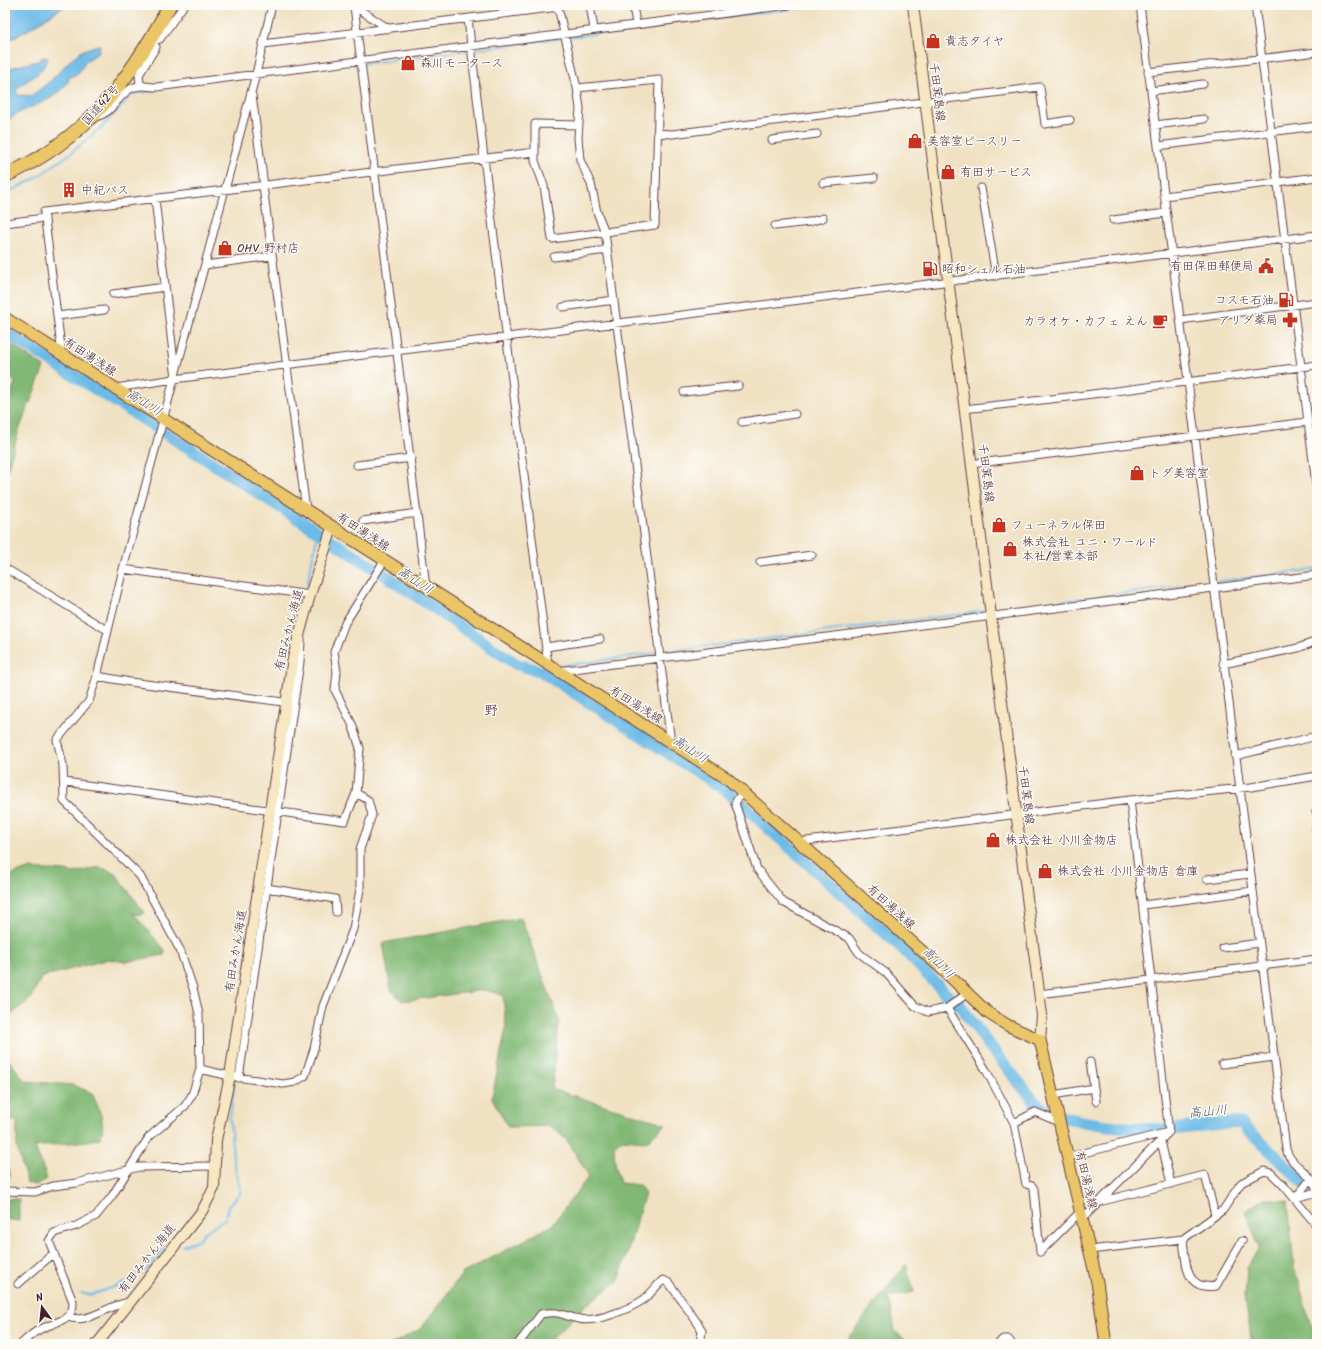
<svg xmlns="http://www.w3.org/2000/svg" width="1322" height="1349" font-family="Kalam,'Klee One',sans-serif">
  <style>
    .forest { fill: #81b874; stroke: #666c50 }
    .water { fill: #6cbae6; stroke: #5b6c88 }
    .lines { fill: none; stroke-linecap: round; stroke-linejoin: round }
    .stream { stroke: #6cbae6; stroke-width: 2 }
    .river { stroke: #6cbae6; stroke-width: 12 }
    .street-casing { stroke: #633c42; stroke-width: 9 }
    .secondary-casing { stroke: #633c42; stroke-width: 12 }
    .primary-casing { stroke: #633c42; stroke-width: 13 }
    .highway-casing { stroke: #633c42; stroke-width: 15 }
    .street { stroke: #fff; stroke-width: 7 }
    .secondary { stroke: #f7e8c3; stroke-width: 10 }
    .primary { stroke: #eac669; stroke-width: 11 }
    .highway { stroke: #eac669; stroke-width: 13 }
    .labels { text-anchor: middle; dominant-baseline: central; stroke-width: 3; stroke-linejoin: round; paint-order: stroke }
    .poi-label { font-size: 12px; fill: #4a1f2b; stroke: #fdfcf7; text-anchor: start }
    .street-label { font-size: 12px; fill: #4a1f2b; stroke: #fdfcf7 }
    .water-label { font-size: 13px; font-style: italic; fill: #56556c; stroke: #fdfcf7 }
    .quarter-label { font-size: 14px; fill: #4a1f2b; stroke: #fdfcf7 }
  </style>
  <rect width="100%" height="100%" fill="#fdfcf7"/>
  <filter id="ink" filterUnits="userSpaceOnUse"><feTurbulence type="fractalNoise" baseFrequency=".025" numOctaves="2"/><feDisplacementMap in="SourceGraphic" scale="8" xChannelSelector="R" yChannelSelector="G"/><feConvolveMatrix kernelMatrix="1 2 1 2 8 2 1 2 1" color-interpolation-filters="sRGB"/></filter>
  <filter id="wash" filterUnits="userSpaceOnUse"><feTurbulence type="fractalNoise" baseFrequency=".012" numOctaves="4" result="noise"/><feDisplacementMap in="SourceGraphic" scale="16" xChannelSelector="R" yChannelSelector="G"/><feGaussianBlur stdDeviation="0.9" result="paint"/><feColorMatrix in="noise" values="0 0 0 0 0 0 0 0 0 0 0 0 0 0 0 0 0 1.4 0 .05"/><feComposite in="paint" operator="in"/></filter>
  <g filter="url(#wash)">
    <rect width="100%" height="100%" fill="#f0e1c2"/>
    <path class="forest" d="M5,340L44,367L19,430L5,478V413L15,382L5,373Z
      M99,867L115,873L145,913L140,915L133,913L165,950L164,955L125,962L109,959L42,977L30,999L5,1020V885L11,875L28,869L65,871L75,873Z
      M521,918L559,1020L552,1089L666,1124L647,1141L623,1139L614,1146L615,1163L620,1183L639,1185L645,1193L619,1280L586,1305L546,1344H392L420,1329L463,1273L551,1226L589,1176L567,1140L550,1126L508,1127L492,1098L506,1028L503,995L485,990L402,1001L391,990L383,943Z
      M5,1055L25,1081L73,1085L92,1093C98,1108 107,1123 100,1138L88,1141L35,1147L47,1179L36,1185L27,1183L17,1148V1120L9,1122L7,1165L10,1177L5,1176Z
      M1266,1198L1288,1201L1294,1267L1317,1344H1252L1245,1297L1247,1268L1259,1248L1245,1211Z
      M5,1199H19V1221L5,1219Z
      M906,1264L914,1292L889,1297L895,1331L909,1344H844L891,1282Z"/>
    <path class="water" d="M5,5H66L26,31L5,42Z
      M100,45L98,53L86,61L78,74L70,77C58,106 23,103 5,124V70L6,69L38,61L43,57L48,58C39,79 31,75 16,90L18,95L31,96C40,89 49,83 56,75C71,60 77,49 100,45Z"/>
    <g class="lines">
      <path class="stream" d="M709,19L825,5
        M354,65L649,27
        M5,194L36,178L71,153L104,125L132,94L157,90
        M307,585L318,533
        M993,610L1317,569
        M662,652L987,611
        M560,666L657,653
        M540,671L545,670
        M182,1246L199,1239L205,1232L225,1219L228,1207L241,1192L233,1159L230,1118L235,1078
        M81,1293L91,1295L125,1283L146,1271L164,1249"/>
      <path class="river" d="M5,332L206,459L397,583L516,664L540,671L726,790L903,949L946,994L959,1004L991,1048L1035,1102C1056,1125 1142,1130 1174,1129C1196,1128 1218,1122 1241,1123L1303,1182L1312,1186H1317"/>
    </g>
  </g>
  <g filter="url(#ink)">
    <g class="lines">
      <g class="street-casing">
        <path id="street" d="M352,5L354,6L426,587
          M590,5L594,29
          M633,5L636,24
          M1140,5L1286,1149C1290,1166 1312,1172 1317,1190
          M1255,5L1317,492
          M354,6L389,29
          M468,19L484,158L548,665
          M151,41L160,39L184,5
          M263,44L558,7L577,88L659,80L655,225L605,232L671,743
          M1148,72L1317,52
          M144,86L140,83L139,75L156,47L151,41
          M577,88L580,108L578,138L580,160L591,184L597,212L605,232L552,239L544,186L535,161V124L579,125
          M1151,91L1203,84
          M252,95L264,186
          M93,117C112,116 117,95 132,88C140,84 149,87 157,87L789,5
          M1155,125L1204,119
          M657,133L672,134L1040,87L1045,124L1070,120
          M772,140L817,134
          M1158,146L1317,126
          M823,183L874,178
          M263,186L306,510
          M981,188L996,276
          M1164,196L1317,177
          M155,199L175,370
          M1113,220L1166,213
          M5,223L45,218
          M775,226L809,222L823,218
          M554,257L607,250
          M205,265L272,256
          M113,294L165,287
          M563,307L614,300
          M57,316L104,310
          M1180,320L1317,302
          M59,352L61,347L44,212L535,152
          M116,388L174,379L1317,235
          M684,392L738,386
          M964,409L1077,396L1317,365
          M742,422L795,414
          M971,464L1307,422
          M357,465L411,458
          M363,521L417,513
          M760,562L812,555
          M5,568L107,630
          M123,569L310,595
          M546,647L600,639
          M1223,664L1298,648L1317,641
          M558,671L1317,575
          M97,676L130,682L291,703
          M1235,756L1317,736
          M65,782L345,821L356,793L360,748L352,724L335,690L337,672L334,652L345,623L384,561
          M743,791L735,803L757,869L783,902L849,938L859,953L886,973L915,1006L928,1012L947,1008L968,993
          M1316,812L1317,811
          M1316,829H1317
          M799,842L1130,800L1251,787L1317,776
          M1207,879L1250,874
          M267,888L335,899L336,912
          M1143,905L1253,891
          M1223,948L1259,943
          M1039,994L1317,959
          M947,1008L986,1070L1014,1123L1026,1184L1032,1186L1034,1189L1040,1252
          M1090,1062L1096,1101
          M1222,1064L1274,1057
          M200,1069L230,1076L283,1084L295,1082L305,1076L314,1049L323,1006L353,929L360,889V849L372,815L368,800L356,793
          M239,1078L300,662L301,639
          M1053,1095L1094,1088
          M1014,1123L1035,1112L1059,1122
          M1160,1137L1171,1184
          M1067,1157L1169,1132
          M1311,1179L1295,1198L1317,1192
          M5,1191L35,1192L53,1186L77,1183L139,1167L215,1166
          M1099,1202L1205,1175L1215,1215
          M1082,1219L1169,1132L1130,800
          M1183,1239C1186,1262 1184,1291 1216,1286L1242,1241
          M1090,1250L1183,1239L1223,1210L1241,1183L1264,1171L1271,1173L1285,1187L1317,1226
          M1040,1252L1080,1212
          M18,1284L54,1253
          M68,1317C89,1325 108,1304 130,1302
          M21,1344C27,1339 32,1333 39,1330C52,1322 74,1322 73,1302L49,1241L54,1233L76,1226L96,1216L112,1196L149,1137L185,1106L192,1095L200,1069L199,1014L193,988L180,950L140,876L64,801L63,765L57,740L89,701L97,676L123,569L256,74L272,5
          M518,1344L541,1314C559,1310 563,1316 579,1319C596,1323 629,1309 643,1300C650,1295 656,1286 663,1280L669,1283L699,1325L702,1331L700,1344
          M998,1344L1003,1339H1008L1012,1344"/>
      </g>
      <g class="secondary-casing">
        <path id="secondary" d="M913,5L1042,1015L1040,1040
          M97,1344L202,1211L214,1188L216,1140L230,1076L293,658L310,595L332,528"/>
      </g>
      <g class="primary-casing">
        <path id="primary" d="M5,318L728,779L940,967L988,1013L1007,1025L1040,1040L1097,1282L1106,1344"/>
      </g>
      <g class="highway-casing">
        <path id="highway" d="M5,176C87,138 128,83 170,5"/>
      </g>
      <use href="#street" class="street"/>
      <use href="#secondary" class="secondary"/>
      <use href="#primary" class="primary"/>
      <use href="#highway" class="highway"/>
    </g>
  </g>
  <defs>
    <g id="shop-bare" transform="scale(1.2)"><path d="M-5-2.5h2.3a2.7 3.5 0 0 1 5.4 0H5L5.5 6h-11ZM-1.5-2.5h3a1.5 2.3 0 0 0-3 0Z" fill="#c8321e" stroke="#fdfcf7" stroke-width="2.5" paint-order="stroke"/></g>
    <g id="building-bare" transform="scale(1.2)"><path d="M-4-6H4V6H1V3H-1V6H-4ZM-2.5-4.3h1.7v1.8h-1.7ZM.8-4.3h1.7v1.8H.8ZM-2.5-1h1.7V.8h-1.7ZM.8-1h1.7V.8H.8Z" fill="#c8321e" stroke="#fdfcf7" stroke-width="2.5" paint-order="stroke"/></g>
    <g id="civic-bare" transform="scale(1.2)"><path d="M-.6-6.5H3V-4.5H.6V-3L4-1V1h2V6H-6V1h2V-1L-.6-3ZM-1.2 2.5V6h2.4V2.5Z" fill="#c8321e" stroke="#fdfcf7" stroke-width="2.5" paint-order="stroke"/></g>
    <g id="fuel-bare" transform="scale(1.2)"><path d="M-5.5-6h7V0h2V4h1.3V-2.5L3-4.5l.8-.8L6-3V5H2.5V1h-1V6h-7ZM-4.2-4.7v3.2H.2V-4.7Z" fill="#c8321e" stroke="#fdfcf7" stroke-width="2.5" paint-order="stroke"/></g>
    <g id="pharmacy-bare" transform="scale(1.2)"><path d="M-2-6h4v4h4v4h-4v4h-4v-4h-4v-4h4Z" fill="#c8321e" stroke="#fdfcf7" stroke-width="2.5" paint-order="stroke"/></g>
    <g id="cafe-bare" transform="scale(1.2)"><path d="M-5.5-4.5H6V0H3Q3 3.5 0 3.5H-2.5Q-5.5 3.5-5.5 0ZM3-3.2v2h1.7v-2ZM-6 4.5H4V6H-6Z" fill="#c8321e" stroke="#fdfcf7" stroke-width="2.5" paint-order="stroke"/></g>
  </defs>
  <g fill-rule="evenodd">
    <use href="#shop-bare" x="933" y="41"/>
    <use href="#shop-bare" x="408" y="63"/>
    <use href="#shop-bare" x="915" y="141"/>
    <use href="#shop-bare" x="948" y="172"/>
    <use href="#building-bare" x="69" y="190"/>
    <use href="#shop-bare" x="225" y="248"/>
    <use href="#civic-bare" x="1266" y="266"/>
    <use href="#fuel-bare" x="930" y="269"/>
    <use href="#fuel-bare" x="1286" y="300"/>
    <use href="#pharmacy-bare" x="1290" y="320"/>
    <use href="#cafe-bare" x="1160" y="321"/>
    <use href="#shop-bare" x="1137" y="473"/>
    <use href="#shop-bare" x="999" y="525"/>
    <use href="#shop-bare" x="1010" y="549"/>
    <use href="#shop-bare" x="993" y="840"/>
    <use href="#shop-bare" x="1045" y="871"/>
  </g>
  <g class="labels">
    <g class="poi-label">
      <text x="945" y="41">貴志タイヤ</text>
      <text x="420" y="63">森川モータース</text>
      <text x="927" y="141">美容室ピースリー</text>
      <text x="960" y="172">有田サービス</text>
      <text x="81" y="190">中紀バス</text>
      <text x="237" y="248">OHV 野村店</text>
      <text x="1254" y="266" text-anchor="end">有田保田郵便局</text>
      <text x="942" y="269">昭和シェル石油</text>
      <text x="1274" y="300" text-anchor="end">コスモ石油</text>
      <text x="1278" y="320" text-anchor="end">アリダ薬局</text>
      <text x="1148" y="321" text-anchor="end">カラオケ・カフェ えん</text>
      <text x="1149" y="473">トダ美容室</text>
      <text x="1011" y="525">フューネラル保田</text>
      <text x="1022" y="542">株式会社 ユニ・ワールド<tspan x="1022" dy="14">本社/営業本部</tspan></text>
      <text x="1005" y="840">株式会社 小川金物店</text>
      <text x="1057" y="871">株式会社 小川金物店 倉庫</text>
    </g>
    <g class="street-label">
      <text transform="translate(937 92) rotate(83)">千田箕島線</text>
      <text transform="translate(101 105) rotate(-49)">国道42号</text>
      <text transform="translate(90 357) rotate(33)">有田湯浅線</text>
      <text transform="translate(986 473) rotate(83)">千田箕島線</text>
      <text transform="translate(363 532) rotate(33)">有田湯浅線</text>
      <text transform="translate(289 630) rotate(-76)">有田みかん海道</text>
      <text transform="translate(636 705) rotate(32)">有田湯浅線</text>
      <text transform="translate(1026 795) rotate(83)">千田箕島線</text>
      <text transform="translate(891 907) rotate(42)">有田湯浅線</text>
      <text transform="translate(236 951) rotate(-81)">有田みかん海道</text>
      <text transform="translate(1086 1180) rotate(77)">有田湯浅線</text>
      <text transform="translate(147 1259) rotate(-52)">有田みかん海道</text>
    </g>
    <g class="water-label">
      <text transform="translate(144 403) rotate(32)">高山川</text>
      <text transform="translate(415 581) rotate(33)">高山川</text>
      <text transform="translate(690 750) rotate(33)">高山川</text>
      <text transform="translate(938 963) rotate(45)">高山川</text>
      <text transform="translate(1208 1112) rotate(-6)">高山川</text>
    </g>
    <g class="quarter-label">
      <text x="491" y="711">野</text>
    </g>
  </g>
  <rect width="1322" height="1349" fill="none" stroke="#fdfcf7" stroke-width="20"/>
  <g transform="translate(42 1307) rotate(345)" stroke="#fdfcf7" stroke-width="3" paint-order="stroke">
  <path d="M0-3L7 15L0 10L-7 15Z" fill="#4a1f2b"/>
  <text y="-6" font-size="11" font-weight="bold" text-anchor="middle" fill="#4a1f2b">N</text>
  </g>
</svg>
